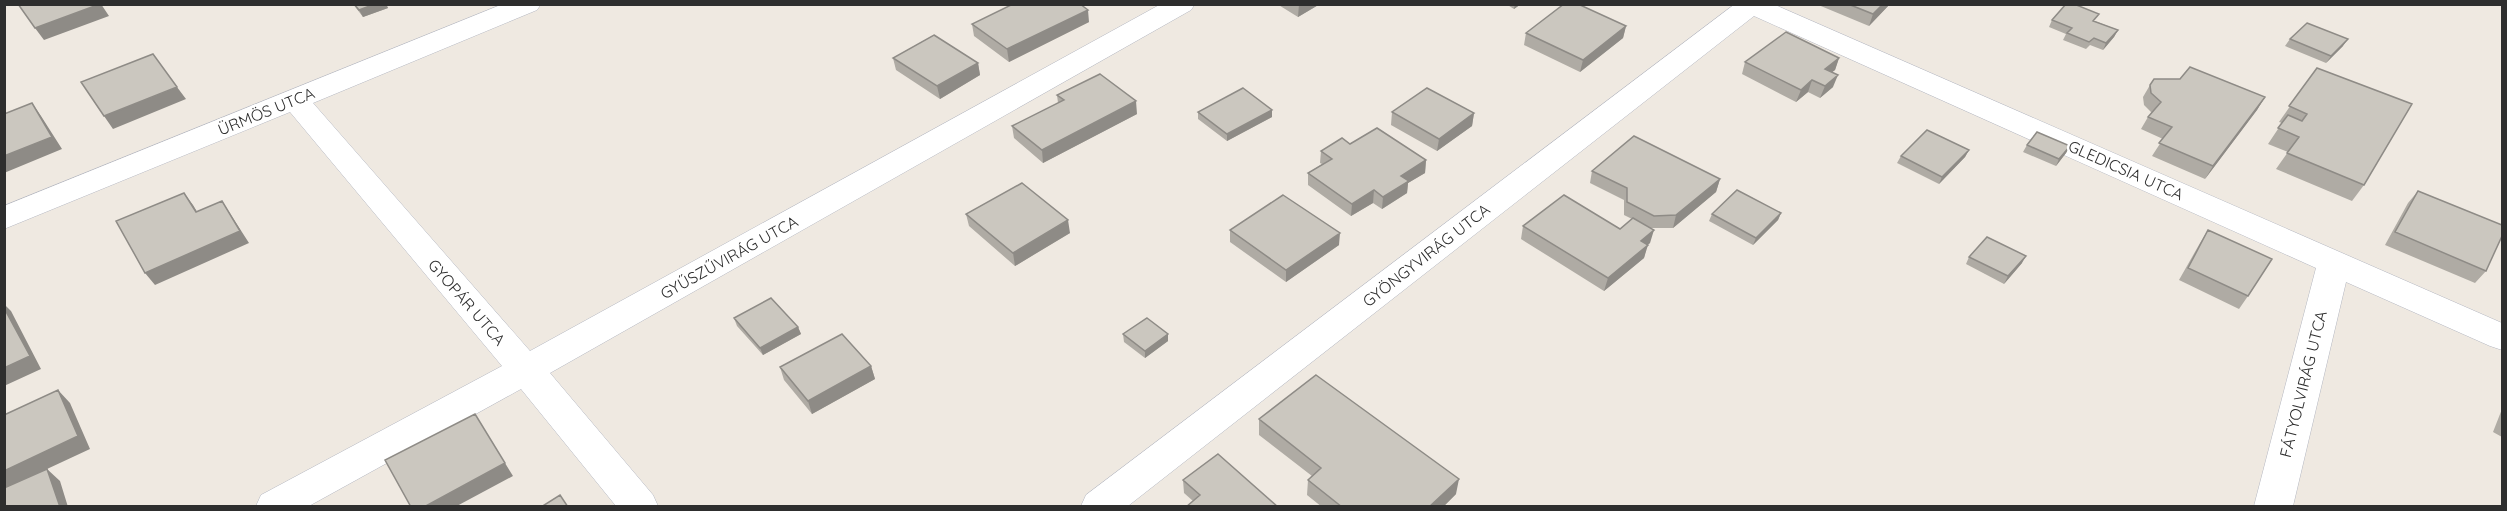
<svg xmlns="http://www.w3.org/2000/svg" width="2507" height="511" font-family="Quicksand,sans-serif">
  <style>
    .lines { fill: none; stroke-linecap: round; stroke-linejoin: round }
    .minor-casing { stroke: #b4b7c1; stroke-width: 1 }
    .minor { fill: #fff; fill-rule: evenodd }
    .wall { fill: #afaba4 }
    .shaded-wall { fill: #8e8b86 }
    .building { fill: #cbc7bf; stroke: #8e8b86; stroke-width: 1.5 }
    .labels { text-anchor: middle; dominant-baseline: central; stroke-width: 5; stroke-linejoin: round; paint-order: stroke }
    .street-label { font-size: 16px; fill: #2e2e2e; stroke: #fff }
  </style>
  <rect width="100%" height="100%" fill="#efe9e1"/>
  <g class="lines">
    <g class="minor-casing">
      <path id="minor" d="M503,4H541L537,10L313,103L530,351L1161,4H1195L1191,10L550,373L653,495L658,506H616L521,389L309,506H256L261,495L502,366L290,112L4,229V206Z
        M1735,4H1773L2502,323V350L2490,346L2346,282L2293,506H2254L2316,268L1754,16L1128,506H1081L1086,495Z"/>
    </g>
    <use href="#minor" class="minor"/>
  </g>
  <path class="wall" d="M353,4H386L388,8L363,17Z
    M1277,4H1320L1298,17Z
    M1506,4H1521L1514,9Z
    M1816,4H1890L1869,26Z
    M2052,20L2095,21L2118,30L2114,37L2103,50L2090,45L2086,49L2063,40L2066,34L2049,27Z
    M1089,22L1009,62L974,36L972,24Z
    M1626,26L1623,38L1580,72L1524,45L1526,33Z
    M2290,39L2343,46L2326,63L2285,46Z
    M893,58L978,63L980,75L940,99L896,70Z
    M1839,58L1835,70L1832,72L1833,87L1820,98L1808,92L1796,102L1742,74L1745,62Z
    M2317,68L2364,185L2352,201L2276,169L2288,152L2268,144L2282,123L2279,122Z
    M2150,85L2265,97L2257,110L2205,179L2152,156L2163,139L2141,129L2148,117L2152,113L2144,105L2143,97Z
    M1057,95L1137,114L1043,163L1014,138L1012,126L1058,103Z
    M1272,110V117L1227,141L1198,119V112Z
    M1392,112L1474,113L1472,126L1437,151L1391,125Z
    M1350,144L1426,160L1425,173L1408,183L1407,193L1382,209L1373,203L1351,216L1308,185V173L1322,164L1320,163L1321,151Z
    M2027,145L2070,146L2066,153L2056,166L2023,152Z
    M1969,150L1965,157L1939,184L1897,163L1901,156Z
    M1592,171L1720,179L1716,192L1673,228H1651L1650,243L1647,245L1644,258L1604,291L1521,239L1523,226L1620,229L1632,219L1624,215V200L1590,183Z
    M2418,191L2486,271L2475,283L2385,245L2408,203Z
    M1781,213L1778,220L1753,245L1709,221L1712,214Z
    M966,214L1070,233L1015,266L969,226Z
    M1230,230L1339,245L1286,282L1230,242Z
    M2208,230L2248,296L2239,309L2179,280L2200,243Z
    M1969,257L2022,263L2004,284L1966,264Z
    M734,318L798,327L801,334L763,355L737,326Z
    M1123,334H1168V341L1145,358L1124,342Z
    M871,366L875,379L812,414L784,380L780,367Z
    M2502,409V437L2493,432Z
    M1259,419L1456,494L1443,507H1322L1307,495L1308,480L1312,476L1259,435Z
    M1183,480L1278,507L1193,501L1184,493Z"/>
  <path class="shaded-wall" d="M100,4H101L109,16L44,40L35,28Z
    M375,4H386L388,8L363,17L359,10Z
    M1299,4H1320L1298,17Z
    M1515,4H1521L1514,9Z
    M1883,4H1890L1869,26L1873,14Z
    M1088,10L1089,22L1009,62L1007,49Z
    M1626,26L1623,38L1580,72L1583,60Z
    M2118,30L2114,37L2103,50L2106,43Z
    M2348,39L2343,46L2326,63L2331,56Z
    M1839,58L1835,70L1820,81L1825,69Z
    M978,63L980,75L940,99L937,86Z
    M1838,75L1833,87L1820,98L1825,86Z
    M1812,80L1808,92L1796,102L1801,90Z
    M177,87L186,99L113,129L104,116Z
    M2265,97L2257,110L2205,179L2213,166Z
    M1136,101L1137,114L1043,163L1042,150Z
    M32,103L41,116L62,149L4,173V156Z
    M1272,110V117L1227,141V134Z
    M1474,113L1472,126L1437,151L1439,139Z
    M2070,146L2066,153L2056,166L2059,159Z
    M1969,150L1965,157L1939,184L1942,177Z
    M1426,160L1425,173L1408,183L1407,193L1382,209L1383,197L1401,176Z
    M1720,179L1716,192L1673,228L1676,215Z
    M1374,190L1373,203L1351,216L1352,204Z
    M184,193L193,205L205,225L196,212Z
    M222,201L249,243L155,285L145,273Z
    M1781,213L1778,220L1753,245L1756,238Z
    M1068,220L1070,233L1015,266L1013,253Z
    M1654,230L1650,243L1637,253L1641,241Z
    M1340,233L1339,245L1286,282V270Z
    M1648,245L1644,258L1604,291L1608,278Z
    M2026,256L2022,263L2004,284L2008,276Z
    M4,304L11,311L41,369L4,386Z
    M798,327L801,334L763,355L760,348Z
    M1168,334V341L1145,358V351Z
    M871,366L875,379L812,414L808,401Z
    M58,390L70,403L90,449L47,469L60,481L68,507H60L4,490V471Z
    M505,463L513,476L455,507H424Z
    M1459,479L1456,494L1443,507H1429Z"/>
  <path class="building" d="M18,4H100L35,28Z
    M354,4H375L359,10Z
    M1013,4H1080L1088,10L1007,49L972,24Z
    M1564,4H1578L1626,26L1583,60L1526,33Z
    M1848,4H1883L1873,14Z
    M2066,4H2074L2099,14L2093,21L2118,30L2106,43L2094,38L2089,42L2067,33L2072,28L2052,20Z
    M2307,23L2348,39L2331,56L2290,39Z
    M1786,32L1839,58L1825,69L1838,75L1825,86L1812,80L1801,90L1745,62Z
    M934,35L978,63L937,86L893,58Z
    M153,54L177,87L104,116L81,82Z
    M2190,67L2265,97L2213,166L2159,143L2172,127L2148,117L2161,102L2151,93L2150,85L2154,79H2180Z
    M2317,68L2412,104L2364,185L2287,153L2299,137L2278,128L2288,115L2302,121L2307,114L2289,106Z
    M1100,74L1136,101L1042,150L1012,126L1064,100L1057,95Z
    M1243,88L1272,110L1227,134L1198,112Z
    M1427,88L1474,113L1439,139L1392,112Z
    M32,103L52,137L4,156V114Z
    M1377,128L1426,160L1401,176L1409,181L1383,197L1374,190L1352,204L1308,173L1332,159L1321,151L1342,138L1350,144Z
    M1927,130L1969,150L1942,177L1901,156Z
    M2037,132L2070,146L2059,159L2027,145Z
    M1634,136L1720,179L1676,215L1654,216L1627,202V188L1592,171Z
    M1022,183L1068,220L1013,253L966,214Z
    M1737,190L1781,213L1756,238L1712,214Z
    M2418,191L2502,225V236L2486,271L2395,232Z
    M184,193L196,212L222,201L240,231L145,273L116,221Z
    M1283,195L1340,233L1286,270L1230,230Z
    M1564,195L1620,229L1633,218L1654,230L1641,241L1648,245L1608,278L1523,226Z
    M2208,230L2272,259L2248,296L2188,268Z
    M1987,237L2026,256L2008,276L1969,257Z
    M771,298L798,327L760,348L734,318Z
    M4,308L30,356L4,368Z
    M1147,318L1168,334L1145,351L1123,334Z
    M842,334L871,366L808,401L780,367Z
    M1316,375L1459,479L1429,507H1342L1308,480L1321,468L1259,419Z
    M58,390L78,436L4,471V415Z
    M475,414L505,463L424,507H411L385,460Z
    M1218,454L1278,507H1186L1200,495L1183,480Z
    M47,469L60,507H4V488Z
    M560,495L568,507H541Z"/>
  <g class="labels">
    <g class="street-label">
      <text transform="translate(266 111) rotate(-22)">ÜRMÖS UTCA</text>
      <text transform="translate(2126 170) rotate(24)">GLEDICSIA UTCA</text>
      <text transform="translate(1426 255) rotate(-38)">GYÖNGYVIRÁG UTCA</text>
      <text transform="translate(729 257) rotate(-29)">GYŰSZŰVIRÁG UTCA</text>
      <text transform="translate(467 302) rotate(49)">GYOPÁR UTCA</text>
      <text transform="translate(2303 384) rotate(-76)">FÁTYOLVIRÁG UTCA</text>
    </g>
  </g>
  <rect width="2507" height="511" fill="none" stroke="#2e2e2e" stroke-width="12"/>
</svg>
